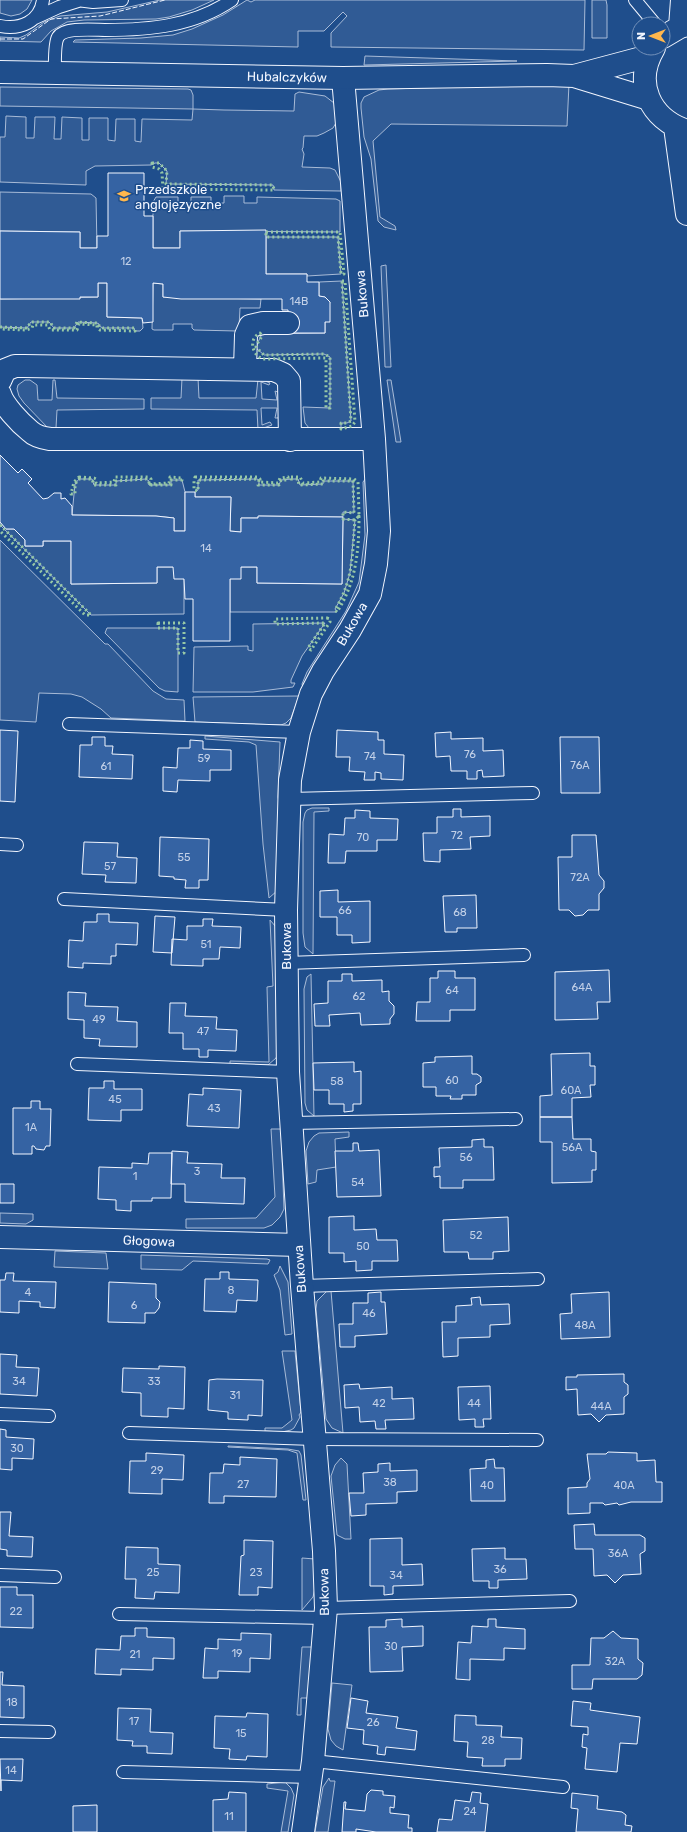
<svg xmlns="http://www.w3.org/2000/svg" width="687" height="1832" font-family="Rubik,sans-serif">
  <style>
    .built { fill: #305b95; stroke: #a8bbd7 }
    .building { fill: #3563a3; stroke: #f2f6ff }
    .lines { fill: none; stroke-linecap: round; stroke-linejoin: round }
    .lane-casing { stroke: #f2f6ff; stroke-width: 14 }
    .street-casing { stroke: #f2f6ff; stroke-width: 24 }
    .secondary-casing { stroke: #f2f6ff; stroke-width: 24 }
    .lane { stroke: #1f4e8c; stroke-width: 12 }
    .street { stroke: #1f4e8c; stroke-width: 22 }
    .secondary { stroke: #1f4e8c; stroke-width: 22 }
    .hedge { stroke: #97c8a6; stroke-width: 3; stroke-dasharray: 2 3; stroke-linecap: butt }
    .fence { stroke: #f2f6ff; stroke-width: 1; stroke-dasharray: 5 2; stroke-linecap: butt }
    .labels { text-anchor: middle; dominant-baseline: central; stroke-width: 3; stroke-linejoin: round; paint-order: stroke }
    .number-label { font-size: 11px; fill: #c3d1e8 }
    .street-label { font-size: 13px; fill: #f2f6ff; stroke: #1f4e8c }
    .poi-label { font-size: 13px; fill: #f2f6ff; stroke: #1f4e8c; text-anchor: start }
  </style>
  <rect width="100%" height="100%" fill="#1f4e8c"/>
  <path class="built" d="M0,0H32L27,9L20,14L11,16L0,13Z
    M160,0H214L192,10L169,17L156,19L84,20L67,22L51,31L41,42L0,41V37L19,38L26,35L44,22L60,16L107,12Z
    M247,0L251,2L255,0H585L584,50L331,47V33L347,16L343,12L324,31H298V47L73,42L75,40L141,38L173,35L192,29L223,15Z
    M592,0H606L607,5V38H592Z
    M365,56L517,61L364,65Z
    M569,84L567,126L391,124L373,141L380,217L395,226L396,230L384,227L378,221L371,159L364,137L361,108V103L364,97L379,90L388,89Z
    M0,87L188,89L191,90L193,95V109L224,110L294,111L295,94L299,92L325,96L334,103L338,112L337,121L333,128L324,133L317,136H304L303,148L302,149L304,154L302,167L330,168L335,170L341,182V191L274,190L273,185L166,184L167,171L159,163H155L151,165L95,166L86,171V185L0,182V137H5L6,116L26,117V138H34L35,117H55L54,139H61L62,117L82,118V140H89V118H108V140L115,141L116,119H135V141L141,142L142,119L192,120L193,109L0,106Z
    M0,192L91,194L96,198L97,248H80V232L0,231Z
    M224,196H244V203H257V197L336,199L340,201V232L180,231V248H153V202L156,197H178V203H191V197H211V203H224Z
    M266,237H338L341,274L307,276V274H266Z
    M386,265L391,367H385L381,266Z
    M342,281L351,421L347,423H341V429L309,428L305,423L303,407L330,408V357L324,354L264,355L256,348L257,344L262,334L325,333V322L330,302L325,297L319,296V282Z
    M98,283H107V317L142,318L143,328L140,331H135L134,328H103L99,326V324L97,323L78,322L74,328H54L49,322H31L27,328L0,327V299L98,297Z
    M153,283L163,284V297L261,299L260,308H240L239,328L237,331L194,330L192,328V324H173V330H154L152,329Z
    M182,378H198L199,398H256L258,379H261L270,383L269,385L261,382L262,399L277,400L275,391L278,392L282,401L279,415L278,418H275L277,408H261L262,425L270,422L272,425L258,430L257,410L151,409V398H181Z
    M25,380H30L37,385L38,400H52L53,380H55L57,398L144,399V409L57,410L56,428H48L24,403L19,396L17,389L18,385Z
    M387,380H391L401,442H396Z
    M366,478L368,531L367,554L364,577L358,597L303,688L302,684L307,672L346,611L359,582L365,535L363,482Z
    M79,479H92L94,485H116V481L146,479L149,481V485H171V480H182L185,492V531H174V518L156,516L72,515L75,484Z
    M257,479L259,480V485H279L281,480L291,479H298L300,485L323,484V481H353L354,513L343,512V517L259,516L258,518H241V532L230,531L231,497H195V492L198,490V480Z
    M343,519L355,520L350,573L344,593L335,609L337,612H230V579L241,567H257V583L342,584Z
    M0,522L6,529H14L25,540V546H43V541H71V584L157,583V567H173L184,579V614L91,615L0,525Z
    M0,540L105,644H108L153,691L166,699L184,700L185,721L111,718L101,709L82,697L71,694L39,693L36,722L0,720Z
    M325,623L302,656L291,680V683H295L293,687L253,692H193L194,647L248,646V650L253,651V624Z
    M107,628H178V692L165,691L159,688L105,633Z
    M299,696L291,718L286,723L281,725L195,722L193,697Z
    M205,736L280,742L278,797L280,807L278,890L269,898L263,844L256,745L249,742L205,739Z
    M312,808H329V811L314,812L313,954L305,947L303,933V822L305,813L307,810Z
    M270,920L276,927L279,1050L276,1058L268,1065L230,1064V1061L269,1062L267,987L273,986Z
    M311,974L314,1116L307,1110L305,1103L304,989L307,977Z
    M271,1129H281L284,1209L280,1217L272,1225L264,1228H186V1219L256,1218L275,1197Z
    M349,1132V1137L335,1139L336,1167L317,1170L316,1182L308,1184L306,1151L309,1142L314,1136L319,1133Z
    M0,1213L33,1214V1220L26,1224L0,1223Z
    M55,1251L106,1253L108,1269L54,1267Z
    M141,1255L267,1259L270,1260L268,1264L193,1261L182,1270L141,1269Z
    M280,1266L288,1282L292,1334L285,1335L280,1290L274,1275L278,1272Z
    M327,1291H331L343,1433L332,1428L326,1419L316,1309L317,1301Z
    M282,1351H295L301,1412L299,1415L300,1417L294,1428L291,1430L282,1432L265,1431V1428H282L292,1420Z
    M228,1446L288,1449L299,1451L301,1455L306,1500H303L297,1453L288,1450L228,1447Z
    M341,1458L347,1464L351,1539H345L337,1535L331,1476L335,1465Z
    M302,1558L315,1559L316,1584L313,1597L302,1610Z
    M302,1647H313L308,1698H301V1715H297Z
    M332,1683L352,1685L343,1750L336,1746L331,1740L328,1729Z
    M329,1778L330,1781H335L328,1832H315L323,1787Z
    M285,1782L291,1788L294,1795L288,1832H281L288,1791L267,1788V1784Z"/>
  <path class="building" d="M108,173H144V216H153V248H180V231L266,230V274H307V282H319V296L325,297L330,302V322H325V333H293L288,327V310H282V299H181L163,297V284L153,283V322L143,323L142,318L107,317V283H98V297H80V299H0V231L80,232V248H97V236H108Z
    M0,455L18,473L22,469L32,479L28,483L43,499L48,498L54,493H61V499L65,498L72,506V515L156,516L174,518V531H185V492H195V497H231L230,531L241,532V518H258V516L343,517L342,584L257,583V567H241V579H230V641H193V599H185L184,579H174L173,567H157V583L71,584V541H43V546H25V540L14,529H6L0,522Z
    M0,730L18,731L15,802L0,801Z
    M337,730L378,732V740H384V754L404,755L403,780L381,779V773L375,772V780H364L365,772L349,771L350,757H336Z
    M451,732V739L483,738V751L503,750L504,776L483,777L482,770L477,771V779H467V771H451L450,756L436,757L435,733Z
    M92,737H105V746H113L112,754L133,755L132,779L79,777L80,745H92Z
    M560,737H599L600,793H561Z
    M190,740L203,741V749L231,750V770H210V781L178,780L177,792L163,791V767L177,768L178,748H190Z
    M453,809H461V817L490,816V836L470,837L471,849L440,850V862L424,861L423,833H437V817H453Z
    M355,810L370,811V818L398,819L397,840H377V851H346L345,863H328L329,834L344,835L345,818H355Z
    M572,835H596L599,875L604,881V888L599,894V910H588L583,915L575,916L569,910H559L558,857H572Z
    M160,837L209,839L208,880H199V888H185L186,880L174,879V877L159,876Z
    M84,842L118,843L117,857L137,858L136,883L105,882L106,875L82,874Z
    M338,890V902L370,901V942L352,943V935H337V917H320V891Z
    M476,895L477,928H457V932H445L443,896Z
    M97,914H109V922L138,923L137,945L116,944V956H111V964L83,963V968L68,967L69,940L83,941L84,922H97Z
    M155,916L175,917L172,953L153,952Z
    M203,919H213L212,926L241,927L240,948L220,947L219,959H203V966L171,965L172,939L187,940V926H203Z
    M609,970L610,1002H597L598,1019L555,1020V972Z
    M438,971H455V978H475V1010H450V1021H416L417,1002H430V978H438Z
    M342,974H352V981L382,980V992L389,991V1001L394,1006V1014L390,1019V1024L361,1025L360,1013L329,1015L330,1026H315L314,1004L328,1003V981H342Z
    M68,992L86,993L85,1006L118,1007L117,1021L137,1022V1047L99,1046L100,1039L84,1038V1020L68,1019Z
    M170,1003H186L185,1016L217,1017L216,1029L237,1030L236,1051L208,1050V1057H199V1049H183V1033H169Z
    M590,1053V1066H595V1085H590L591,1097L572,1098V1117H540V1096L552,1095L551,1054Z
    M472,1056V1074H477L481,1077V1082L476,1085V1095H462V1099H450L451,1096H436V1087H423V1063L435,1062V1057Z
    M354,1062V1072L361,1071V1104H353V1111L344,1112V1104H329V1090H314L313,1063Z
    M104,1081H114V1089H142V1110H121V1121L88,1120L89,1088H104Z
    M203,1088L241,1090L239,1128L187,1126L189,1094L203,1095Z
    M31,1101H40V1109H51L50,1146H46L44,1150L36,1149L34,1146H32V1154H13V1108H31Z
    M540,1117H572L573,1139H591V1151L596,1152V1170H592V1182L552,1183V1142H540Z
    M484,1139V1147H493L494,1180H463V1188H440V1176L434,1177V1167H440L439,1148L472,1147V1140Z
    M353,1143H358L359,1151L379,1150L381,1196L337,1197L335,1151H353Z
    M172,1151L188,1152L187,1163L222,1164L221,1178H245L244,1204L185,1202V1184H171Z
    M149,1153H172L171,1198H152V1201H131V1211L116,1210V1200L98,1199L99,1167L132,1168V1163L148,1164Z
    M0,1184H14V1203H0Z
    M354,1216V1230L376,1229L377,1240H397L398,1261H372V1270L356,1271V1261L344,1262V1253H329V1217Z
    M508,1217L509,1251L493,1252V1259H469L468,1252H444L443,1220Z
    M220,1272H229V1279L258,1280L257,1301L237,1300L236,1312L204,1311L205,1279H220Z
    M6,1273H14L13,1281L56,1282L55,1308L40,1307V1302L19,1301V1313L0,1312V1280H5Z
    M109,1282L156,1284V1298L160,1302L159,1308L155,1313H145V1323L108,1322Z
    M381,1292V1302H385L387,1334L355,1336V1347H340L339,1324H353V1303H368V1293Z
    M609,1292L610,1337L561,1339L560,1314L572,1313L571,1294Z
    M480,1297L481,1305L509,1304L510,1324L490,1325V1337L458,1338V1356L443,1357L442,1322H456V1306L472,1305L471,1298Z
    M0,1354L17,1355L16,1367L39,1368L37,1396L0,1394Z
    M159,1366L185,1367L184,1409L168,1408V1417L141,1416V1393L122,1392L123,1368L159,1369Z
    M624,1374V1382L628,1385V1394L624,1397V1414L606,1415L599,1422L591,1414L578,1415L577,1389L566,1390V1377H577V1375Z
    M217,1379L263,1380L262,1416L248,1415V1420L228,1419V1412L208,1410L209,1380Z
    M359,1384L360,1389L392,1387V1399L413,1398L414,1419L385,1420L386,1429H376L375,1421L360,1422L359,1407L345,1408L344,1385Z
    M490,1386L491,1419H483L484,1427H475V1419L459,1420L458,1387Z
    M0,1429L6,1430V1437L34,1439L33,1459L12,1458V1470L0,1469Z
    M608,1452L637,1453V1461L655,1460L656,1482H662V1502H631L619,1505L617,1503L605,1505L603,1503H590V1513L568,1514V1488L587,1487V1483L590,1479L587,1454H606Z
    M146,1453L184,1455L183,1480L162,1479V1494L129,1493L130,1461H146Z
    M240,1457L277,1459L276,1497L224,1496V1503H209L210,1473H223L224,1464L240,1465Z
    M494,1459L495,1468H504L505,1501H471L470,1469L486,1468V1460Z
    M390,1463V1471L417,1470V1491L397,1492V1503L366,1504V1515L351,1516L349,1493H364L363,1473L378,1472V1464Z
    M0,1512H11L9,1536L33,1537L32,1557L7,1556V1550L0,1549Z
    M594,1524L595,1535H640L645,1538V1551L640,1554L641,1574L623,1575L615,1583L607,1575L594,1576L593,1549H575L574,1525Z
    M402,1538V1565L422,1564L423,1585L393,1586V1594L384,1595V1586H370V1539Z
    M244,1540L273,1541L272,1588L258,1587V1595H239L241,1556L244,1555Z
    M126,1547L158,1548V1564L180,1565L179,1593L155,1592L154,1599L135,1598L136,1579H125Z
    M505,1548V1559H526L527,1579L498,1580V1588H489V1581H473L472,1549Z
    M0,1587H17V1595H33V1628L0,1627Z
    M402,1619V1627L423,1626V1646L402,1647L403,1671L370,1672L369,1627H386V1620Z
    M488,1619H496V1627L525,1629V1649L504,1648V1660L470,1659V1680L456,1679L458,1642L471,1643L472,1626L488,1627Z
    M135,1628H147V1637L174,1638V1659L153,1658V1670L121,1669V1675L95,1674L96,1649L120,1650L121,1636H135Z
    M613,1631L621,1638L638,1639V1659L643,1663L642,1675L637,1679H593L592,1689H572V1665H590L591,1638H604Z
    M241,1633L271,1634L270,1659L250,1658V1672L218,1671V1678H203L205,1648L218,1649V1639L241,1640Z
    M0,1672H3L2,1685L24,1686V1718L0,1717Z
    M351,1698L368,1701L366,1713L398,1717L396,1728L417,1731L415,1750L386,1747L385,1755L377,1754L378,1746L363,1744L364,1730L347,1728Z
    M573,1701L591,1703L590,1710L640,1717L637,1744L620,1743L617,1772L585,1769L587,1748L582,1747L583,1734L588,1735V1727L571,1726Z
    M118,1708L151,1709L150,1732L173,1733L172,1754L147,1753V1746H132L133,1741L117,1740Z
    M247,1713L268,1714L267,1757L247,1756L246,1760L229,1759L230,1749L214,1748L215,1716L246,1717Z
    M455,1715L476,1716V1725L502,1726L501,1737L522,1738L521,1759H505V1766H482L483,1758L467,1757L468,1742L454,1741Z
    M0,1759H23L22,1781L1,1780V1791Z
    M371,1790L383,1791V1795L395,1796L394,1808L390,1807V1813L409,1815L408,1828H412V1832H376L356,1829V1832H342L344,1802H346L345,1809L365,1811L367,1794Z
    M229,1792L246,1793V1832H213V1800L228,1799Z
    M472,1792L481,1793L480,1803L488,1804L485,1832H437L439,1819L452,1820L455,1800L470,1802Z
    M572,1793L598,1796L597,1809L622,1812L626,1815L625,1825L632,1826L631,1832H576L578,1809L571,1808Z
    M97,1805V1832H73V1806Z"/>
  <g class="lines">
    <g class="lane-casing">
      <path id="lane" d="M77,0L93,2L122,0
        M635,0L655,24
        M35,18L59,7L78,1L75,0
        M0,26C20,30 40,22 43,0
        M55,73C55,65 54,44 58,37C64,27 95,30 105,30C150,30 194,26 232,0
        M69,724L299,732
        M290,799L533,793
        M0,844L17,845
        M64,899L286,910
        M286,963L524,955
        M77,1064L288,1072
        M291,1123L516,1119
        M302,1286L538,1279
        M0,1414L49,1416
        M129,1433L314,1439L537,1440
        M0,1575L55,1577
        M326,1608L570,1601
        M119,1614L325,1618
        M0,1731L49,1732
        M313,1761L563,1787
        M123,1772L311,1777"/>
    </g>
    <g class="street-casing">
      <path id="street" d="M245,369L246,335L250,326L263,323H288
        M0,381L5,370L15,366H24L274,370L283,374L289,381L290,440
        M0,394C3,405 20,423 30,431C35,436 43,438 50,439H374
        M0,1237L299,1245
        M303,1832L313,1761L326,1608L324,1551L302,1286L288,1072L286,910L290,780L299,732L311,694L323,671L350,630L370,594L376,564L379,531L374,439L343,78"/>
    </g>
    <g class="secondary-casing">
      <path id="secondary" d="M680,27L682,0
        M663,37L680,27L687,25
        M654,48C633,83 650,119 687,131
        M0,72L343,78L547,75L574,76L649,99
        M574,76L649,56
        M675,127L687,214"/>
    </g>
    <use href="#lane" class="lane"/>
    <use href="#street" class="street"/>
    <use href="#secondary" class="secondary"/>
    <path class="hedge" d="M152,163H159L167,171L166,184L273,185L274,190L163,189L162,173L159,169L152,167Z
      M266,232H340L344,274H341L338,237H266Z
      M342,281H345L355,422L352,426L341,429V423H347L351,421Z
      M0,327L27,328L31,322H50L54,328H74L77,322L97,323L99,324V326L103,328H135V331L100,330L97,328V325L79,324L77,330H50L48,325H33L32,328L26,330L0,329
      M260,333L262,336L257,344L256,347L264,355L324,354L330,357V408H326V358L263,359C252,355 248,339 260,333Z
      M79,477L94,478L96,479V483L114,482L115,477H149L151,479L150,484L169,483L170,477L182,478V480H171V485H149V481L146,479L116,481V485H94L92,479H79L75,484V494H71L74,482Z
      M195,477H258L260,479V482L278,483L280,478L288,477V480H281L279,485H258L259,480L257,479L198,480V491L194,490V481Z
      M291,477H300L303,483L320,482L321,478L354,479L358,482L359,516L355,520L343,519V512L354,513L353,481H323V484L299,485L298,479H291Z
      M359,516C359,551 356,583 337,612L335,610C354,578 352,555 355,520Z
      M0,525L91,615H85L0,531
      M327,618L330,619V622L311,650L308,648L325,623L275,624V619Z
      M158,623H184V653H178V628H158Z"/>
    <path class="fence" d="M0,39H23L51,19L100,16L165,0"/>
  </g>
  <defs>
    <g id="school-bare" transform="scale(1.08)"><path d="M0-5L7-2L0 1L-7-2ZM-4 1L0 2.5L4 1V4Q0 6-4 4Z" fill="#ffb74d" stroke="#1f4e8c" stroke-width="2.5" paint-order="stroke"/></g>
  </defs>
  <g fill-rule="evenodd">
    <use href="#school-bare" x="124" y="196"/>
  </g>
  <g class="labels">
    <g class="number-label">
      <text x="126" y="261">12</text>
      <text x="299" y="301">14B</text>
      <text x="206" y="548">14</text>
      <text x="470" y="754">76</text>
      <text x="370" y="756">74</text>
      <text x="204" y="758">59</text>
      <text x="580" y="765">76A</text>
      <text x="106" y="766">61</text>
      <text x="457" y="835">72</text>
      <text x="363" y="837">70</text>
      <text x="184" y="857">55</text>
      <text x="110" y="866">57</text>
      <text x="580" y="877">72A</text>
      <text x="345" y="910">66</text>
      <text x="460" y="912">68</text>
      <text x="206" y="944">51</text>
      <text x="582" y="987">64A</text>
      <text x="452" y="990">64</text>
      <text x="359" y="996">62</text>
      <text x="99" y="1019">49</text>
      <text x="203" y="1031">47</text>
      <text x="452" y="1080">60</text>
      <text x="337" y="1081">58</text>
      <text x="571" y="1090">60A</text>
      <text x="115" y="1099">45</text>
      <text x="214" y="1108">43</text>
      <text x="31" y="1127">1A</text>
      <text x="572" y="1147">56A</text>
      <text x="466" y="1157">56</text>
      <text x="197" y="1171">3</text>
      <text x="135" y="1176">1</text>
      <text x="358" y="1182">54</text>
      <text x="476" y="1235">52</text>
      <text x="363" y="1246">50</text>
      <text x="231" y="1290">8</text>
      <text x="28" y="1292">4</text>
      <text x="134" y="1305">6</text>
      <text x="369" y="1313">46</text>
      <text x="585" y="1325">48A</text>
      <text x="19" y="1381">34</text>
      <text x="154" y="1381">33</text>
      <text x="235" y="1395">31</text>
      <text x="379" y="1403">42</text>
      <text x="474" y="1403">44</text>
      <text x="601" y="1406">44A</text>
      <text x="17" y="1448">30</text>
      <text x="157" y="1470">29</text>
      <text x="390" y="1482">38</text>
      <text x="243" y="1484">27</text>
      <text x="487" y="1485">40</text>
      <text x="624" y="1485">40A</text>
      <text x="618" y="1553">36A</text>
      <text x="500" y="1569">36</text>
      <text x="153" y="1572">25</text>
      <text x="256" y="1572">23</text>
      <text x="396" y="1575">34</text>
      <text x="16" y="1611">22</text>
      <text x="391" y="1646">30</text>
      <text x="237" y="1653">19</text>
      <text x="135" y="1654">21</text>
      <text x="615" y="1661">32A</text>
      <text x="12" y="1702">18</text>
      <text x="134" y="1721">17</text>
      <text x="373" y="1722">26</text>
      <text x="241" y="1733">15</text>
      <text x="488" y="1740">28</text>
      <text x="11" y="1770">14</text>
      <text x="470" y="1811">24</text>
      <text x="229" y="1816">11</text>
    </g>
    <g class="street-label">
      <text transform="translate(287 77) rotate(1)">Hubalczyków</text>
      <text transform="translate(362 294) rotate(-95)">Bukowa</text>
      <text transform="translate(352 624) rotate(-60)">Bukowa</text>
      <text transform="translate(286 946) rotate(-90)">Bukowa</text>
      <text transform="translate(149 1241) rotate(2)">Głogowa</text>
      <text transform="translate(300 1269) rotate(-94)">Bukowa</text>
      <text transform="translate(324 1592) rotate(-91)">Bukowa</text>
    </g>
    <g class="poi-label">
      <text x="135" y="189">Przedszkole<tspan x="135" dy="15">anglojęzyczne</tspan></text>
    </g>
  </g>
  <g transform="translate(651 36) rotate(270)"><circle r="19" fill="#1f4e8c" stroke="#7391ba"/>
  <path d="M0-3L7 15L0 10L-7 15Z" fill="#ffb74d"/>
  <text y="-6" font-size="11" font-weight="bold" text-anchor="middle" fill="#f2f6ff">N</text>
  </g>
</svg>
